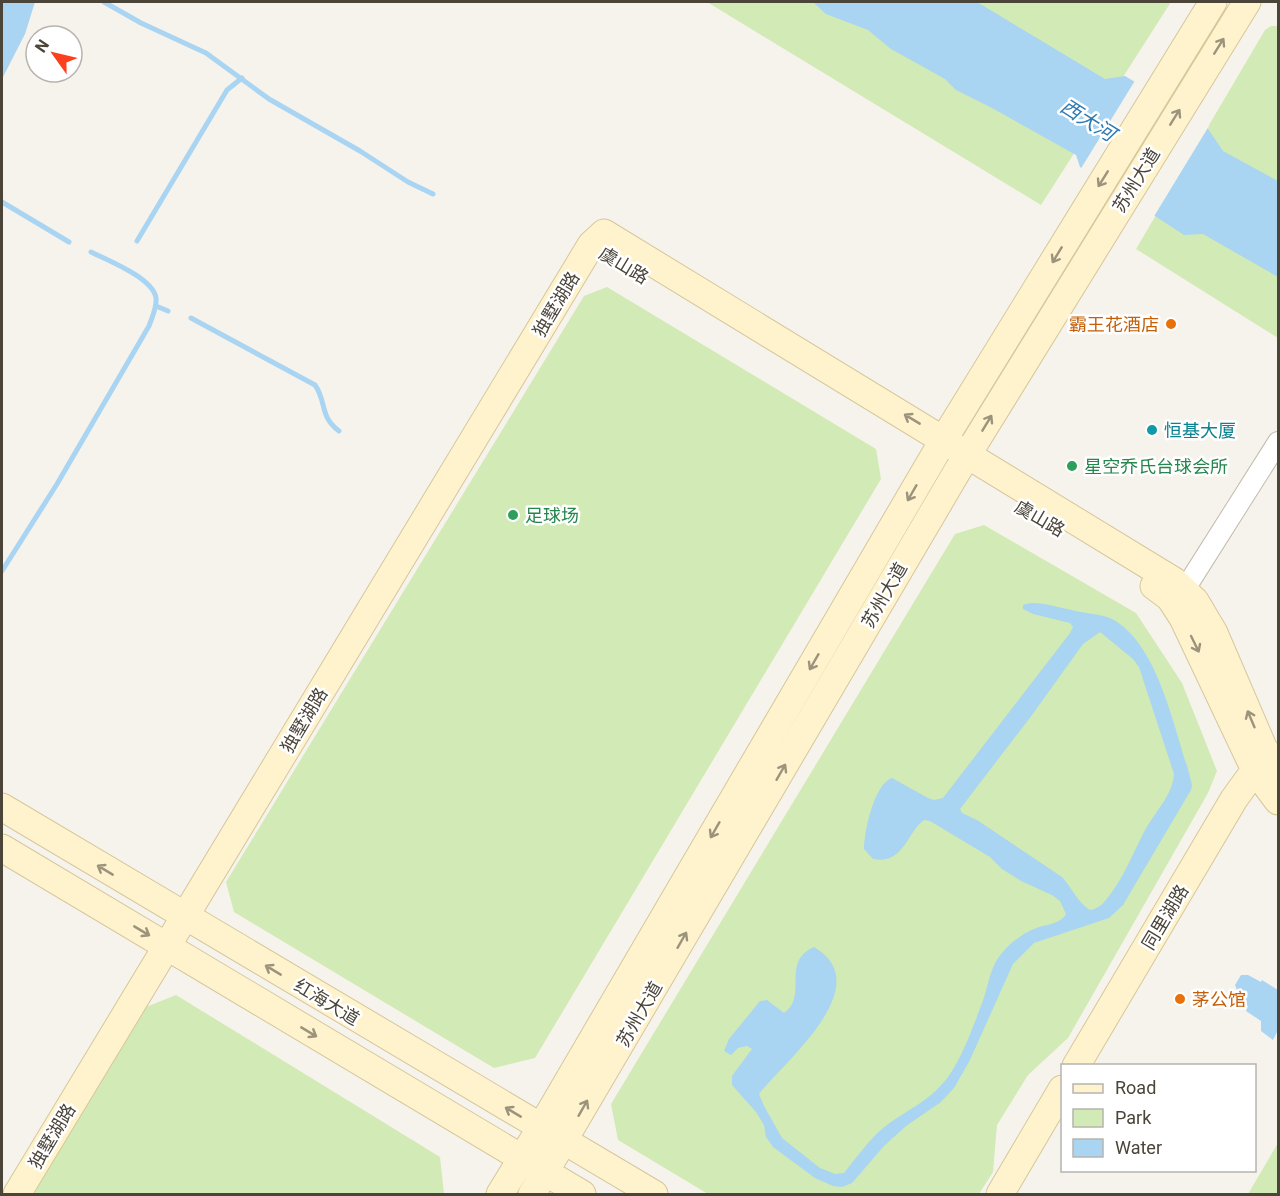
<svg xmlns="http://www.w3.org/2000/svg" width="1280" height="1196" font-family="Roboto,'Noto Sans SC',sans-serif">
  <style>
    .green { fill: #d2eab5 }
    .water { fill: #a9d4f2; fill-rule: evenodd }
    .pier { fill: #f6f3ec }
    .lines { fill: none; stroke-linecap: round; stroke-linejoin: round }
    .stream { stroke: #a9d4f2; stroke-width: 5 }
    .street-casing { stroke: #c2bbae; stroke-width: 22 }
    .secondary-casing { stroke: #d6c79b; stroke-width: 29 }
    .street { stroke: #fff; stroke-width: 20 }
    .secondary { stroke: #fff3cd; stroke-width: 27 }
    .oneway { stroke: #9c937c }
    .food-dot { fill: #e8710a; stroke: #fff; stroke-width: 2 }
    .culture-dot { fill: #0f9aa8; stroke: #fff; stroke-width: 2 }
    .leisure-dot { fill: #2e9e5b; stroke: #fff; stroke-width: 2 }
    .labels { text-anchor: middle; dominant-baseline: central; stroke-width: 5; stroke-linejoin: round; paint-order: stroke }
    .street-label { font-size: 18px; fill: #4b4439; stroke: #fff }
    .food-label { font-size: 18px; fill: #c56008; stroke: #fff; text-anchor: end }
    .culture-label { font-size: 18px; fill: #0d838f; stroke: #fff; text-anchor: start }
    .leisure-label { font-size: 18px; fill: #27864d; stroke: #fff; text-anchor: start }
    .water-label { font-size: 20px; font-style: italic; fill: #2e7ab2; stroke: #fff }
  </style>
  <rect width="100%" height="100%" fill="#f6f3ec"/>
  <path class="green" d="M707,2H1171L1041,205Z
    M1271,26H1278V338L1136,249L1265,30Z
    M607,287L876,449L881,479L535,1058L494,1068L234,912L226,882L584,296Z
    M984,525L1136,613L1182,683L1217,771L1208,793L1068,1038L1028,1075L997,1125L993,1172L979,1194H708L618,1140L611,1104L955,534Z
    M176,995L440,1157L444,1194H32L146,1007Z
    M1278,1143V1194H1248Z"/>
  <path class="water" d="M2,2H35L25,34L2,79Z
    M813,2H977L1105,79L1125,76L1204,123L1223,151L1278,181V277L1203,234L1184,235L1080,167L1076,155L992,108L956,90L945,79L891,49L868,30L826,14Z
    M1031,603C1046,603 1061,608 1076,611C1088,614 1101,614 1112,619C1157,643 1173,724 1188,769L1192,785L1191,790L1123,905L1109,918L1034,943L1013,964L969,1062L954,1088L941,1102L906,1126L884,1146L852,1183L842,1187L833,1186L815,1178L773,1147L766,1137L764,1125L756,1112L732,1085V1076L752,1049L747,1046L738,1048L731,1055L724,1051L729,1039L760,1001L767,1000L784,1013C809,996 780,962 814,947C879,985 785,1061 759,1094L764,1106L782,1138L820,1168L835,1174L844,1173C856,1158 869,1140 883,1128C906,1110 933,1100 950,1074C964,1053 973,1027 982,1003C989,986 989,968 1002,953C1010,943 1022,934 1034,929C1045,924 1060,925 1066,914L1060,901L1052,895L1021,881L1002,869L990,857L930,821L924,820C907,832 904,865 873,859L864,849C864,832 874,784 892,778L928,798L934,800L943,798L1070,633L1073,627L1070,623L1033,614L1023,609V605ZM1100,632L1133,659L1139,667L1174,774C1173,795 1154,813 1144,832C1132,855 1123,880 1105,901C1101,906 1096,909 1090,910C1078,903 1072,888 1062,877L977,820L962,813L960,809L1032,715L1083,644Z
    M1241,975H1248L1261,982L1262,980L1278,990V1030L1273,1040L1261,1031V1021L1246,1011L1248,1006L1244,1003L1245,1000L1240,997L1235,985Z"/>
  <path class="pier" d="M1136,79L1206,121L1209,126L1153,218L1080,170Z"/>
  <g class="lines">
    <path class="stream" d="M104,2L141,23L206,53L269,99L360,151L408,182L433,194
      M2,202L69,242
      M137,241L227,90L242,78
      M156,306L168,311
      M191,318L315,385C327,402 319,416 339,431
      M2,571L57,484L149,326C152,317 157,308 156,298C153,278 109,261 91,252"/>
    <g class="street-casing">
      <path id="street" d="M1178,600L1278,442"/>
    </g>
    <g class="secondary-casing">
      <path id="secondary" d="M1154,586L1170,598L1183,618L1255,770L1278,801
        M2,807L654,1194
        M2,848L582,1194
        M1076,1066L1234,799L1255,770
        M17,1194L591,245L604,233L1174,581L1195,601L1214,633L1263,747L1278,770
        M500,1194L540,1129L944,439L1213,2
        M532,1194L958,470L1247,2
        M1000,1194L1062,1089"/>
    </g>
    <use href="#street" class="street"/>
    <use href="#secondary" class="secondary"/>
  </g>
  <defs><path id="oneway-shaft" d="M-6 0H5M1.5-3L5.5 0L1.5 3" fill="none" stroke-width="1.6" stroke-linecap="round" stroke-linejoin="round" transform="scale(1.5)"/></defs>
  <g class="oneway">
    <use href="#oneway-shaft" transform="translate(1219 46) rotate(-58)"/>
    <use href="#oneway-shaft" transform="translate(1175 117) rotate(-58)"/>
    <use href="#oneway-shaft" transform="translate(1103 179) rotate(122)"/>
    <use href="#oneway-shaft" transform="translate(1057 255) rotate(121)"/>
    <use href="#oneway-shaft" transform="translate(912 419) rotate(-149)"/>
    <use href="#oneway-shaft" transform="translate(987 423) rotate(-59)"/>
    <use href="#oneway-shaft" transform="translate(912 493) rotate(120)"/>
    <use href="#oneway-shaft" transform="translate(1195 644) rotate(64)"/>
    <use href="#oneway-shaft" transform="translate(814 662) rotate(120)"/>
    <use href="#oneway-shaft" transform="translate(1251 719) rotate(-113)"/>
    <use href="#oneway-shaft" transform="translate(781 772) rotate(-60)"/>
    <use href="#oneway-shaft" transform="translate(715 830) rotate(120)"/>
    <use href="#oneway-shaft" transform="translate(105 870) rotate(-149)"/>
    <use href="#oneway-shaft" transform="translate(142 931) rotate(31)"/>
    <use href="#oneway-shaft" transform="translate(682 940) rotate(-60)"/>
    <use href="#oneway-shaft" transform="translate(273 970) rotate(-149)"/>
    <use href="#oneway-shaft" transform="translate(309 1032) rotate(31)"/>
    <use href="#oneway-shaft" transform="translate(583 1108) rotate(-60)"/>
    <use href="#oneway-shaft" transform="translate(513 1112) rotate(-149)"/>
  </g>
  <g class="food-dot">
    <circle cx="1171" cy="324" r="6"/>
    <circle cx="1180" cy="999" r="6"/>
  </g>
  <circle class="culture-dot" cx="1152" cy="430" r="6"/>
  <g class="leisure-dot">
    <circle cx="1072" cy="466" r="6"/>
    <circle cx="513" cy="515" r="6"/>
  </g>
  <g class="labels">
    <g class="street-label">
      <text transform="translate(1136 180) rotate(-58)">苏州大道</text>
      <text transform="translate(624 265) rotate(31)">虞山路</text>
      <text transform="translate(556 304) rotate(-59)">独墅湖路</text>
      <text transform="translate(1040 518) rotate(30)">虞山路</text>
      <text transform="translate(884 595) rotate(-60)">苏州大道</text>
      <text transform="translate(304 720) rotate(-59)">独墅湖路</text>
      <text transform="translate(1165 917) rotate(-59)">同里湖路</text>
      <text transform="translate(327 1002) rotate(31)">红海大道</text>
      <text transform="translate(639 1014) rotate(-60)">苏州大道</text>
      <text transform="translate(52 1136) rotate(-59)">独墅湖路</text>
    </g>
    <g class="food-label">
      <text x="1159" y="324">霸王花酒店</text>
      <text x="1192" y="999" text-anchor="start">茅公馆</text>
    </g>
    <g class="culture-label">
      <text x="1164" y="430">恒基大厦</text>
    </g>
    <g class="leisure-label">
      <text x="1084" y="466">星空乔氏台球会所</text>
      <text x="525" y="515">足球场</text>
    </g>
    <g class="water-label">
      <text transform="translate(1088 120) rotate(32)">西大河</text>
    </g>
  </g>
  <rect width="1280" height="1196" fill="none" stroke="#4b4439" stroke-width="6"/>
  <rect x="1061" y="1064" width="195" height="108" fill="#ffffff" stroke="#b7b4b0" stroke-width="1.5"/>
  <rect x="1073" y="1084" width="30" height="9" fill="#fff3cd" stroke="#b7b4b0" stroke-width="1.5"/>
  <text x="1115" y="1094" font-size="18" fill="#4b4439">Road</text>
  <rect x="1073" y="1109" width="30" height="18" fill="#d2eab5" stroke="#b7b4b0" stroke-width="1.5"/>
  <text x="1115" y="1124" font-size="18" fill="#4b4439">Park</text>
  <rect x="1073" y="1139" width="30" height="18" fill="#a9d4f2" stroke="#b7b4b0" stroke-width="1.5"/>
  <text x="1115" y="1154" font-size="18" fill="#4b4439">Water</text>
  <g transform="translate(54 54) rotate(304)"><circle r="28" fill="#ffffff" stroke="#b7b4b0" stroke-width="1.5"/>
  <path d="M0-4.5L10 22L0 15L-10 22Z" fill="#fc3f1d"/>
  <text y="-9" font-size="16" font-weight="bold" text-anchor="middle" fill="#4b4439">N</text>
  </g>
</svg>
